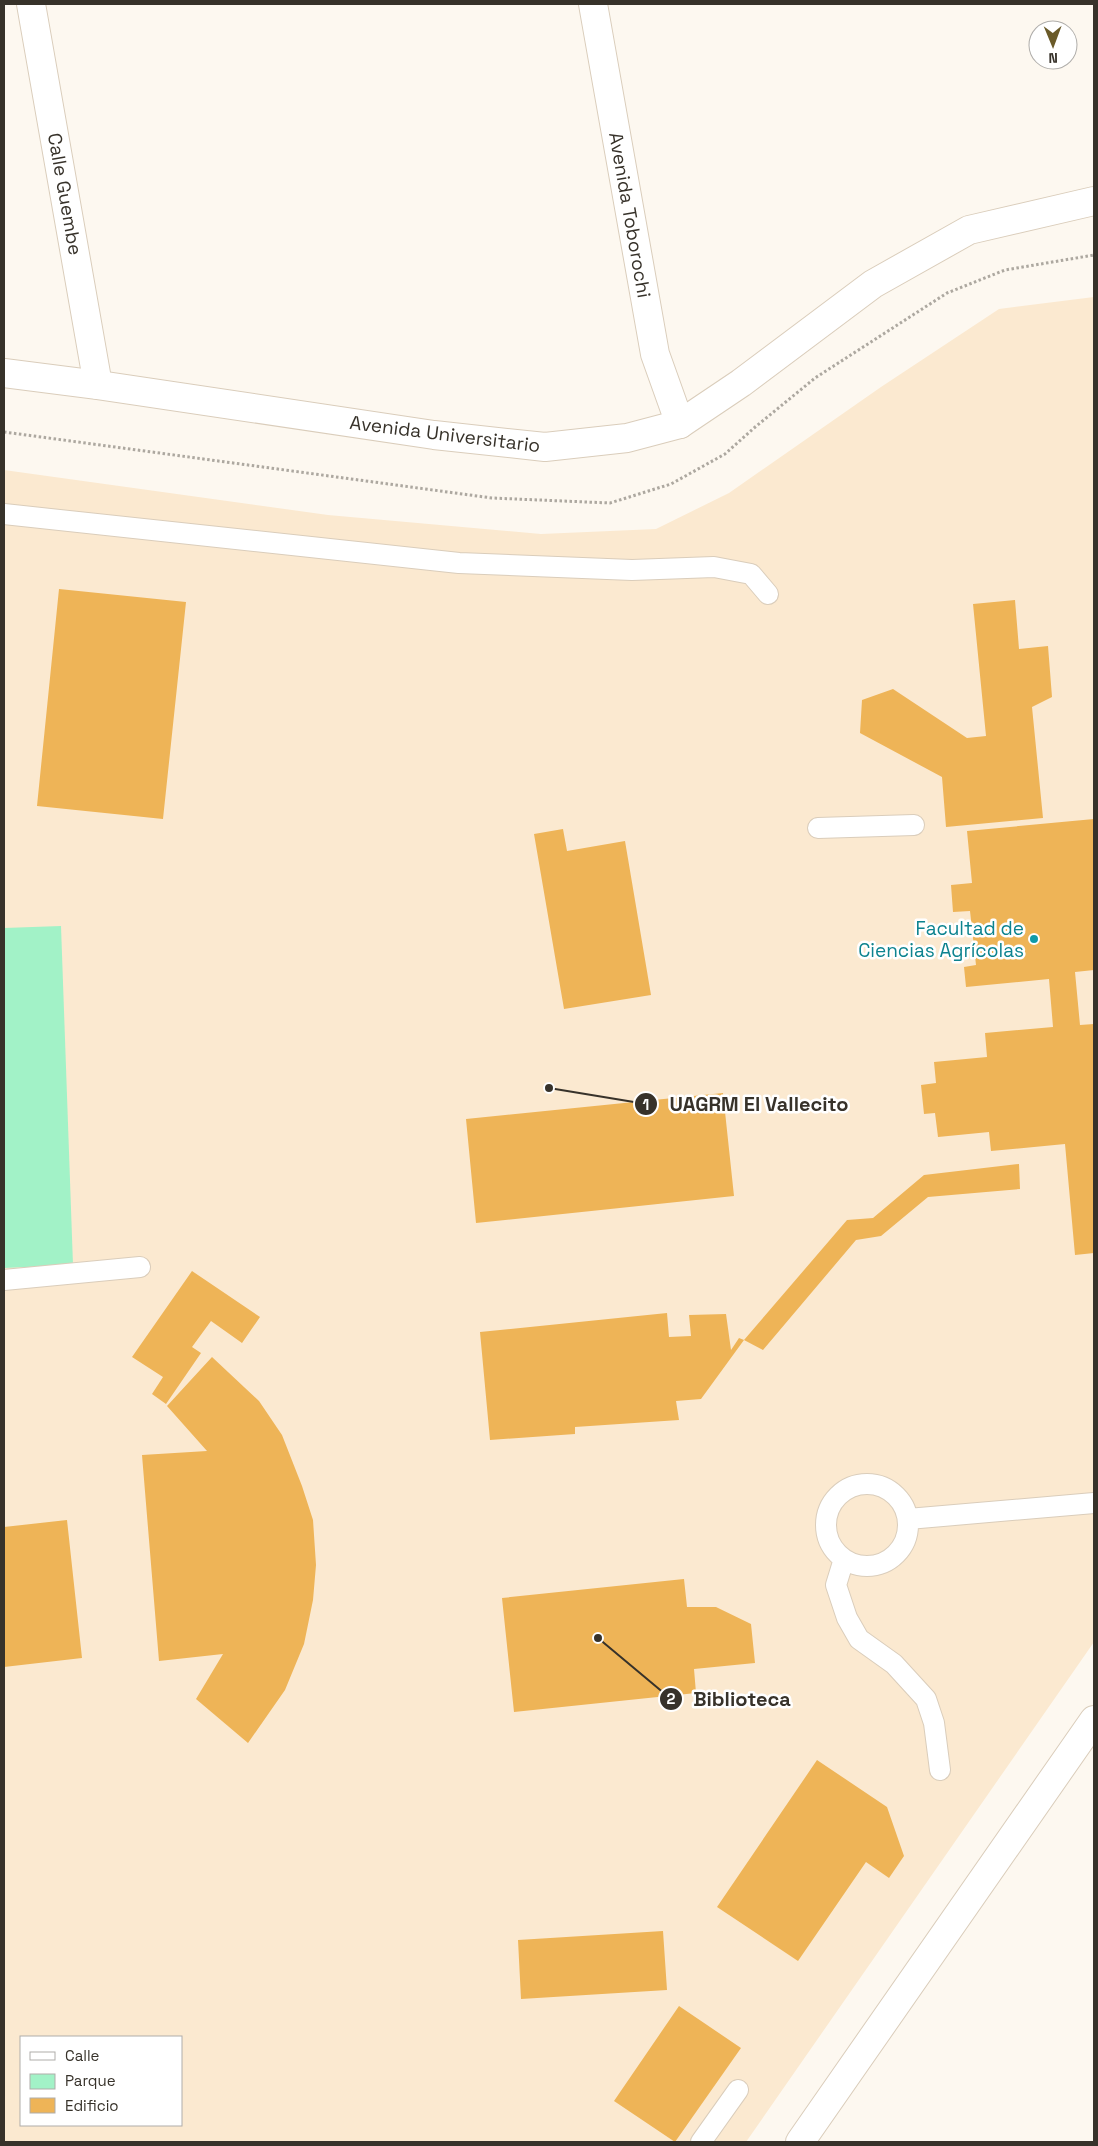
<svg xmlns="http://www.w3.org/2000/svg" width="1098" height="2146" font-family="'Space Grotesk',sans-serif">
  <style>
    .built { fill: #fbe9d0; fill-rule: evenodd }
    .green { fill: #a2f2c7 }
    .building { fill: #eeb457 }
    .lines { fill: none; stroke-linecap: round; stroke-linejoin: round }
    .service-casing { stroke: #dacdbb; stroke-width: 22 }
    .minor-casing { stroke: #dacdbb; stroke-width: 30 }
    .tertiary-casing { stroke: #dacdbb; stroke-width: 30 }
    .path { stroke: #ada8a0; stroke-width: 3; stroke-dasharray: 2.5 2.5; stroke-linecap: butt }
    .service { stroke: #fff; stroke-width: 20 }
    .minor { stroke: #fff; stroke-width: 28 }
    .tertiary { stroke: #fff; stroke-width: 28 }
    .culture-dot { fill: #0f9aa8; stroke: #fff; stroke-width: 2 }
    .labels { text-anchor: middle; dominant-baseline: central; stroke-width: 5; stroke-linejoin: round; paint-order: stroke }
    .street-label { font-size: 19px; fill: #37322a; stroke: #fff }
    .culture-label { font-size: 19px; fill: #0d838f; stroke: #fff; text-anchor: end }
    .leader { fill: none; stroke: #37322a; stroke-width: 2 }
    .callout-dot { fill: #37322a; stroke: #fff; stroke-width: 2 }
    .mark-label { font-size: 15px; text-anchor: middle; font-weight: bold; fill: #fff }
    .callout-label { font-size: 20px; text-anchor: middle; font-weight: bold; fill: #37322a; stroke: #fff; stroke-width: 5; stroke-linejoin: round; paint-order: stroke }
  </style>
  <rect width="100%" height="100%" fill="#fdf8f0"/>
  <path class="built" d="M1094,297V1642L746,2142H4V470L328,515L541,534L656,529L729,493L881,387L999,309ZM21,2037H181V2125H21Z"/>
  <path class="green" d="M61,926L73,1265L4,1268V928Z"/>
  <path class="building" d="M59,589L186,602L163,819L37,806Z
    M1015,600L1019,649L1048,646L1052,697L1032,707L1043,818L946,827L942,777L860,733L862,700L893,689L967,738L986,736L973,604Z
    M1094,819V970L1075,972L1080,1025L1094,1024V1253L1075,1255L1065,1144L991,1151L989,1132L938,1137L935,1113L924,1114L921,1085L936,1083L934,1062L987,1057L985,1033L1053,1027L1049,979L966,987L964,967L976,965L970,911L953,912L951,885L972,883L967,831Z
    M563,829L567,851L625,841L651,995L564,1009L534,834Z
    M723,1093L734,1196L476,1223L466,1119Z
    M1019,1164L1020,1189L928,1197L881,1236L856,1240L763,1350L744,1340L847,1220L873,1218L924,1175Z
    M192,1271L260,1317L242,1343L211,1321L192,1347L201,1353L166,1404L152,1394L163,1377L132,1357Z
    M667,1313L669,1337L691,1336L689,1315L726,1314L731,1350L739,1338L744,1340L701,1399L676,1401L679,1420L575,1427V1434L490,1440L480,1332Z
    M212,1357L259,1401L282,1435L302,1486L313,1520L316,1565L313,1600L304,1644L285,1690L248,1743L196,1699L223,1654L159,1661L142,1455L207,1451L167,1406Z
    M67,1520L82,1658L4,1667V1527Z
    M684,1579L687,1607H716L751,1624L755,1663L694,1669L696,1693L514,1712L502,1598Z
    M817,1760L887,1807L904,1856L889,1878L866,1862L798,1961L717,1907Z
    M663,1931L667,1990L521,1999L518,1940Z
    M679,2006L741,2048L675,2142L614,2101Z"/>
  <g class="lines">
    <g class="service-casing">
      <path id="service" d="M4,514L459,563L632,570L714,567L751,574L768,594
        M818,828L914,825
        M4,1280L140,1267
        M826 1525a41 41 0 1 1 82 0a41 41 0 1 1-82 0Z
        M908,1519L1094,1503
        M844,1559L836,1585L847,1618L859,1639L894,1664L926,1699L934,1723L940,1770
        M701,2142L738,2090"/>
    </g>
    <g class="minor-casing">
      <path id="minor" d="M31,4L98,385
        M593,4L655,354L680,424"/>
    </g>
    <g class="tertiary-casing">
      <path id="tertiary" d="M4,373L98,385L434,435L545,447L627,438L680,424L741,383L873,284L969,230L1094,201
        M800,2142L1094,1720"/>
    </g>
    <path class="path" d="M4,432L492,498L610,503L671,484L725,454L754,428L815,378L947,293L1005,270L1094,255"/>
    <use href="#service" class="service"/>
    <use href="#minor" class="minor"/>
    <use href="#tertiary" class="tertiary"/>
  </g>
  <circle class="culture-dot" cx="1034" cy="939" r="5"/>
  <g class="labels">
    <g class="street-label">
      <text transform="translate(65 194) rotate(80)">Calle Guembe</text>
      <text transform="translate(630 215) rotate(80)">Avenida Toborochi</text>
      <text transform="translate(445 434) rotate(7)">Avenida Universitario</text>
    </g>
    <g class="culture-label">
      <text x="1024" y="928">Facultad de<tspan x="1024" dy="22">Ciencias Agrícolas</tspan></text>
    </g>
  </g>
  <path class="leader" d="M549 1088L646 1104M598 1638L671 1699"/>
  <g class="callout-dot">
    <circle cx="549" cy="1088" r="5"/>
    <circle cx="598" cy="1638" r="5"/>
    <circle cx="646" cy="1104" r="12"/>
    <circle cx="671" cy="1699" r="12"/>
  </g>
  <g class="mark-label">
    <text x="646" y="1110">1</text>
    <text x="671" y="1704">2</text>
  </g>
  <g class="callout-label">
    <text x="759" y="1111">UAGRM El Vallecito</text>
    <text x="742" y="1706">Biblioteca</text>
  </g>
  <rect width="1098" height="2146" fill="none" stroke="#37322a" stroke-width="10"/>
  <rect x="20" y="2036" width="162" height="90" fill="#ffffff" stroke="#afadaa"/>
  <rect x="30" y="2052" width="25" height="8" fill="#ffffff" stroke="#afadaa"/>
  <text x="65" y="2061" font-size="15" fill="#37322a">Calle</text>
  <rect x="30" y="2074" width="25" height="15" fill="#a2f2c7" stroke="#afadaa"/>
  <text x="65" y="2086" font-size="15" fill="#37322a">Parque</text>
  <rect x="30" y="2098" width="25" height="15" fill="#eeb457" stroke="#afadaa"/>
  <text x="65" y="2111" font-size="15" fill="#37322a">Edificio</text>
  <g transform="translate(1053 45) rotate(179)"><circle r="24" fill="#ffffff" stroke="#afadaa"/>
  <path d="M0-4L9 19L0 12L-9 19Z" fill="#6a5a28"/>
  <text y="-8" font-size="14" font-weight="bold" text-anchor="middle" fill="#37322a">N</text>
  </g>
</svg>
